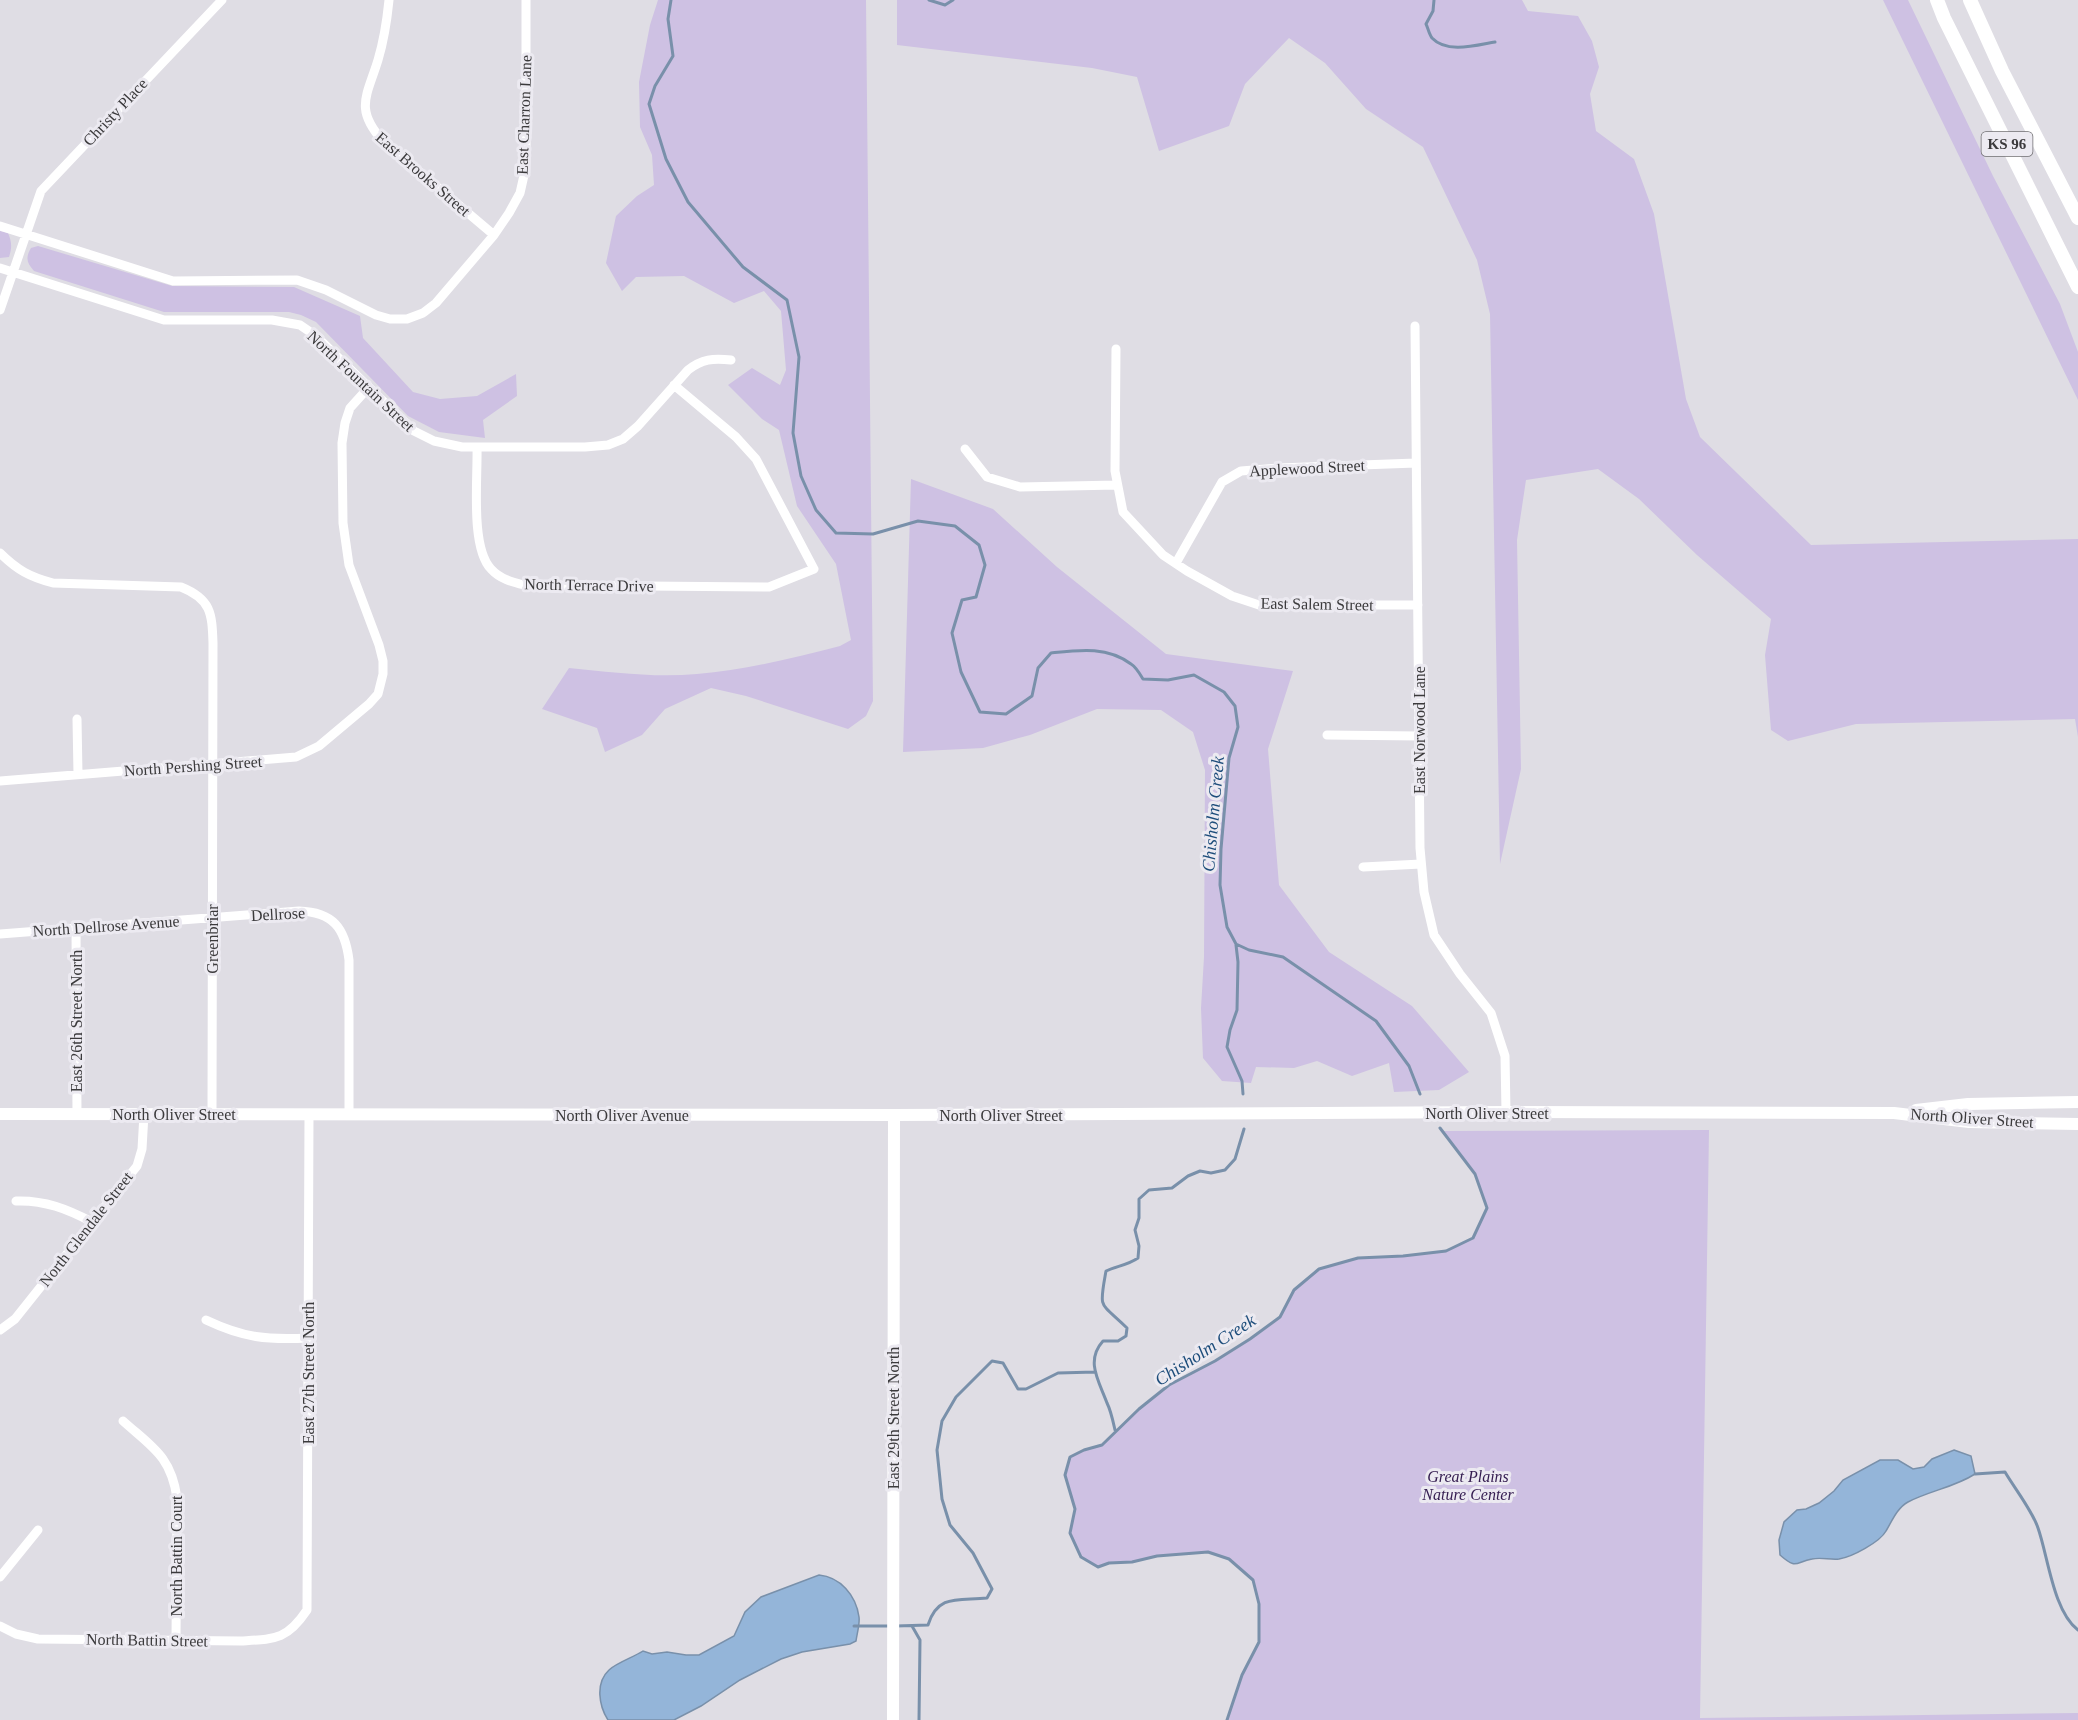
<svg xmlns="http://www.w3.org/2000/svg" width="2078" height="1720" font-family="'Times New Roman',serif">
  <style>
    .green { fill: #cec1e3 }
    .water { fill: #94b5d9; stroke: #7990aa; stroke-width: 1.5 }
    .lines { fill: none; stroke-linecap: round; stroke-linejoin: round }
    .stream { stroke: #7990aa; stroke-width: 3 }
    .minor { stroke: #fff; stroke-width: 9 }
    .major { stroke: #fff; stroke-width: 12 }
    .highway { stroke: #fff; stroke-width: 14 }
    .labels { text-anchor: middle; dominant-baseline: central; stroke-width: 6; stroke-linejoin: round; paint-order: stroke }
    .shield { fill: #eceaf1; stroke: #706f72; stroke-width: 1.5 }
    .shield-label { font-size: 15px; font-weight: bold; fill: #3b3a3c }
    .street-label { font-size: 16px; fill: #3b3a3c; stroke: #eceaf1 }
    .park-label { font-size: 16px; font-style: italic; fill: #341c50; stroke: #eceaf1 }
    .water-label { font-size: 18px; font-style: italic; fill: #1d4d7b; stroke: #eceaf1 }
  </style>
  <rect width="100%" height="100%" fill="#dfdde4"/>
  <path class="green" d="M658,0H866L873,701L866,716L848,729L746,696L711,688L665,709L642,735L605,752L597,728L542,709L569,668C611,672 654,678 697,674C745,670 793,658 840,646L851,640L836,564L797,506L779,430L762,419L728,385L752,368L780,385L786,370L781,311L764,291L734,303L684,276L636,277L622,291L606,263L616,216L637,196L654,185L652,155L640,127L639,82L650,25Z
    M897,0H1522L1528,11L1578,16L1592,41L1599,67L1590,94L1596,131L1634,159L1654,214L1686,399L1700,437L1811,545L2078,539V737L2075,719L1856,724L1788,741L1771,730L1765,655L1771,619L1697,555L1639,499L1598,469L1526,480L1517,540L1521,769L1500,864L1490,314L1477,260L1423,147L1366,109L1325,63L1289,38L1245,84L1229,126L1159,151L1137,77L1092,68L897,45Z
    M1883,0H1908L1993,176L2060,304L2078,352V400Z
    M0,231L8,233C12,242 12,248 9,257L0,258Z
    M38,246L172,286L294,287L360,316L363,338L413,392L440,399L477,396L516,374L517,396L483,420L485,438L439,432L408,416L316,322L301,315L289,312H164L34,271C27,263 25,258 31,248Z
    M911,479L993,509L1057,567L1166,654L1293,671L1268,749L1279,885L1329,952L1412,1006L1469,1072L1439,1090L1394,1092L1389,1063L1352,1076L1317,1061L1294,1068L1256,1067L1251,1083L1222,1081L1203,1058L1201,1008L1204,957L1205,770L1193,732L1161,710L1097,709L1030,735L983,748L903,752Z
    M1709,1130L1700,1718L2078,1713V1720H1227L1242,1675L1259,1642V1604L1253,1580L1229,1559L1208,1552L1157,1556L1132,1562L1109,1563L1098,1567L1081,1557L1070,1533L1075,1509L1065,1475L1070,1457L1084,1450L1102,1444L1139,1409L1169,1385L1215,1361L1250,1339L1280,1317L1294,1290L1319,1269L1358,1258L1403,1256L1446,1251L1473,1238L1486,1208L1475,1174L1442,1131Z"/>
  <path class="water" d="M1954,1450L1971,1456L1975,1474C1955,1487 1929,1491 1908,1502C1897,1508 1892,1521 1886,1531C1880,1542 1852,1557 1839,1559C1830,1560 1821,1557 1812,1559C1795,1562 1797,1570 1780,1555L1779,1540L1784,1522L1797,1510L1806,1509L1819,1503L1834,1491L1843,1480L1880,1460H1898L1913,1469L1924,1467L1932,1459Z
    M819,1575C840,1577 856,1595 859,1617C860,1624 857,1633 856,1641L850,1644L802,1652L781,1659L740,1680L701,1706L674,1720H608C599,1706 595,1683 609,1670C616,1663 634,1657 643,1651L652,1654L667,1652L686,1655H699L734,1636L745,1612L761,1597Z"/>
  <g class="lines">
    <path class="stream" d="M671,0L668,19L673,56L655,86L649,104L666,159L688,202L743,267L787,300L799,357L793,433L801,476L816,510L836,533L873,534L918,521L955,526L979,545L985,565L976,597L962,600L952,633L961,672L980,712L1006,714L1032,696L1038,668L1051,653C1079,650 1107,646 1131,664C1136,667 1140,674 1143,679L1168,680L1194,675L1224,692L1235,706L1238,727L1229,758L1221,849L1220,885L1227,927L1236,944L1249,950L1283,957L1376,1021L1409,1066L1420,1094
      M929,0L945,5L953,0
      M1434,0L1433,11L1426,24C1428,28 1429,34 1432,38C1447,54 1477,45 1495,42
      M1236,945L1238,962L1237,1010L1230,1030L1227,1047L1242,1081L1243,1094
      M1115,1430C1113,1421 1111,1411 1107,1403C1099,1381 1085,1361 1103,1341H1118L1126,1336L1127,1328C1099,1301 1099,1310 1106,1271C1117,1266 1128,1265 1138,1258L1139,1246L1135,1230L1139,1218V1199L1149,1190L1172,1188L1188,1176L1200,1171L1211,1173L1225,1170L1235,1159L1244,1129
      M1975,1474L2005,1472C2015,1489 2032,1510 2038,1528C2048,1556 2053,1611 2078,1630
      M854,1626H890
      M896,1626L928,1625C938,1593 960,1601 987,1598L992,1589L973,1553L950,1525L942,1499L937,1450L942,1421L956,1397L992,1361L1003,1363L1018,1389H1026L1058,1373L1095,1372
      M912,1626L920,1640L919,1720
      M1227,1720L1242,1675L1259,1642V1604L1253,1580L1229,1559L1208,1552L1157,1556L1132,1562L1109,1563L1098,1567L1081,1557L1070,1533L1075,1509L1065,1475L1070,1457L1084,1450L1102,1445L1139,1409L1169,1385L1215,1361L1250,1339L1280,1317L1294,1290L1319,1269L1358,1258L1403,1256L1446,1251L1473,1238L1487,1208L1475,1174L1440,1128"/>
    <path class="minor" d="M389,0C387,20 384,40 378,60C367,96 354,109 383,141L494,235
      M0,226L173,281L297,280L326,290L376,315L390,319H407L423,313L436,303L494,235L509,213L520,193L525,171L526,155V0
      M0,268L164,320H272L300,325L316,336L414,431L434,441L462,447H585L608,445L623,439L638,426L688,370C702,359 713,358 731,360
      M0,310L41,191L222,0
      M1415,326L1420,848L1424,892L1434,935L1460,974L1491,1013L1505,1056L1506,1112
      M1116,349L1115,471L1123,512L1163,555L1187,571L1232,596L1259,605H1418
      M477,447C478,477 470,547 491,569C500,579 512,582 524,585L769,587L814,569L756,459L736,437L674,385
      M965,449L987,477L1020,487L1117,485
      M0,553C17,570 30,577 53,583L181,587C211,599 212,613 213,643L212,1114
      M1176,563L1222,482L1241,471L1279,468L1416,463
      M77,719L78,774
      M1327,735L1419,736
      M0,781L296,757L319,746L369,704L378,694L383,674V661L379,645L349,565L343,523L342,443L345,423L350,408L369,387
      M1363,867L1421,864
      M76,928L77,1114
      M0,934L299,911C333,912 345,928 349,960V1115
      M16,1201C45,1200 67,1209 92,1222
      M206,1320C244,1338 267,1340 308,1338
      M0,1330L15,1319L137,1166L142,1149L144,1114
      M123,1421C152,1447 171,1456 177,1498L176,1640
      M0,1577L38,1530
      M0,1626L16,1634L38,1639L241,1641C275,1639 287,1640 307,1610L309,1115"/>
    <path class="major" d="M1916,1110L1968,1104L2078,1102
      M0,1114L894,1115L1506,1112L1894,1113L1969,1122L2078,1124
      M893,1720L894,1115"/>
    <path class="highway" d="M1937,0L1944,18L2078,287
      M1970,0L2002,71L2078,218"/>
  </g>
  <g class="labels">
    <rect class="shield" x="1981.5" y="132" width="51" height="24" rx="4.5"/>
    <g class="shield-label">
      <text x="2007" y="144">KS 96</text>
    </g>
    <g class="street-label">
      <text transform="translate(115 112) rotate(-47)">Christy Place</text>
      <text transform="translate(524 115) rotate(-88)">East Charron Lane</text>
      <text transform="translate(423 174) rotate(41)">East Brooks Street</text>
      <text transform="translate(361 381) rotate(43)">North Fountain Street</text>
      <text transform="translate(1307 468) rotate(-3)">Applewood Street</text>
      <text transform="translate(589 585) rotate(1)">North Terrace Drive</text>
      <text transform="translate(1317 604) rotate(1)">East Salem Street</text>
      <text transform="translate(1419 730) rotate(-90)">East Norwood Lane</text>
      <text transform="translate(193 766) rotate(-4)">North Pershing Street</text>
      <text transform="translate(278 914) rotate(-3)">Dellrose</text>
      <text transform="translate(106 926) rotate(-4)">North Dellrose Avenue</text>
      <text transform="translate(212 939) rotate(-90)">Greenbriar</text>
      <text transform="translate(76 1021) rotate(-90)">East 26th Street North</text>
      <text x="1487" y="1113">North Oliver Street</text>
      <text x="174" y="1114">North Oliver Street</text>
      <text x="622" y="1115">North Oliver Avenue</text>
      <text x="1001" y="1115">North Oliver Street</text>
      <text transform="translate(1972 1118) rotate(4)">North Oliver Street</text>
      <text transform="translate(86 1229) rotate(-52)">North Glendale Street</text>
      <text transform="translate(308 1373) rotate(-90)">East 27th Street North</text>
      <text transform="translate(893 1418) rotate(-90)">East 29th Street North</text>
      <text transform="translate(176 1556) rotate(-90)">North Battin Court</text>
      <text transform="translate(147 1640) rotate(1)">North Battin Street</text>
    </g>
    <g class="park-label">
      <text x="1468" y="1476">Great Plains<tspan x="1468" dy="18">Nature Center</tspan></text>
    </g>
    <g class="water-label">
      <text transform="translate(1213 814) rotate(-85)">Chisholm Creek</text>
      <text transform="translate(1205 1350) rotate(-33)">Chisholm Creek</text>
    </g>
  </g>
</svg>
